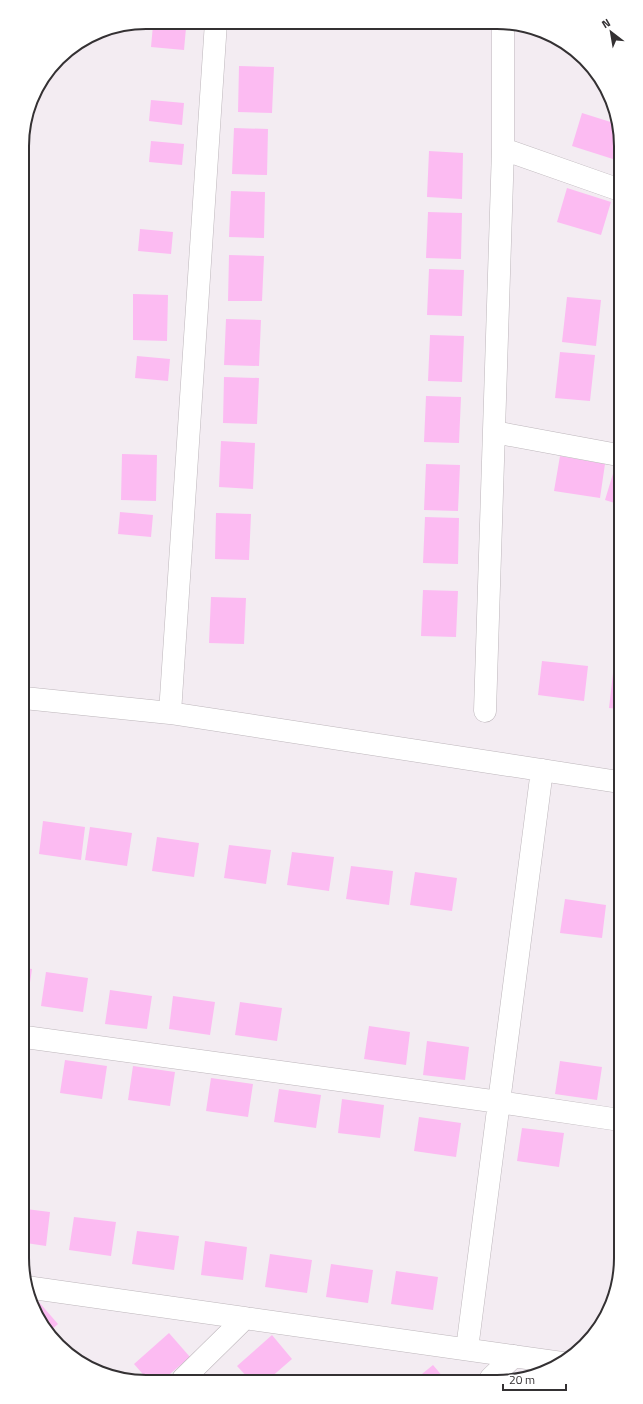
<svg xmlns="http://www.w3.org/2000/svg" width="643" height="1404" font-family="'Titillium Web',sans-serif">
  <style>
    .building { fill: #fcbbf2 }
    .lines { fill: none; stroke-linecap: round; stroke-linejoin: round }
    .minor-casing { stroke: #bdb6bb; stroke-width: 23 }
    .minor { stroke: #fff; stroke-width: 22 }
    .rim { fill: none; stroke: #343133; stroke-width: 2 }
  </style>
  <rect width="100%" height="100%" fill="#f3ecf2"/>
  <path class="building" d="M238,23H273V28L238,27Z
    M153,25L186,28L184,50L151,47Z
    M239,66L274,67L272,113L238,112Z
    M151,100L184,103L182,125L149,121Z
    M582,113L617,124L616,160L572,146Z
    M234,128L268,129L267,175L232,174Z
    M151,141L184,144L182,165L149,162Z
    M429,151L463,153L462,199L427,197Z
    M567,188L611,202L601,235L557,222Z
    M231,191L265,192L264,238L229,237Z
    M428,212L462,213L461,259L426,258Z
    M140,229L173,232L171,254L138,251Z
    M229,255L264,256L262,301H228Z
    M429,269L464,270L462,316L427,315Z
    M133,294L168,295L167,341L133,340Z
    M567,297L601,300L596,346L562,342Z
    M226,319L261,320L259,366L224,365Z
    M430,335L464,336L462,382L428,381Z
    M560,352L595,355L590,401L555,398Z
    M137,356L170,359L168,381L135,378Z
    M224,377L259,378L257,424L223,423Z
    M426,396L461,397L459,443L424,442Z
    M221,441L255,443L253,489L219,487Z
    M122,454L157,455L156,501L121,500Z
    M560,456L605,464L600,498L554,491Z
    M426,464L460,465L458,511L424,510Z
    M615,467L618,468V504L605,500Z
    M120,512L153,515L151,537L118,534Z
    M216,513L251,514L249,560L215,559Z
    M425,517L459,518L458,564L423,563Z
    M423,590L458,591L456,637L421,636Z
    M211,597L246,598L244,644L209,643Z
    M542,661L588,666L584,701L538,695Z
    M613,673L619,674V709L609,708Z
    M43,821L85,827L81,860L39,854Z
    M90,827L132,833L127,866L85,860Z
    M157,837L199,843L194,877L152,871Z
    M229,845L271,850L266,884L224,878Z
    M292,852L334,857L329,891L287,885Z
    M351,866L393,871L389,905L346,899Z
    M415,872L457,878L452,911L410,905Z
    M565,899L606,905L602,938L560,933Z
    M25,968L32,969L27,1003L25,1002Z
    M46,972L88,978L83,1012L41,1006Z
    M110,990L152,996L147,1029L105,1024Z
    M173,996L215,1002L210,1035L169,1029Z
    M240,1002L282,1008L277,1041L235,1035Z
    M369,1026L410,1032L406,1065L364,1059Z
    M427,1041L469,1047L465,1080L423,1075Z
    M65,1060L107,1066L102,1099L60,1093Z
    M560,1061L602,1067L597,1100L555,1094Z
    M133,1066L175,1072L170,1106L128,1100Z
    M211,1078L253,1084L248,1117L206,1111Z
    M279,1089L321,1095L316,1128L274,1122Z
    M342,1099L384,1105L380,1138L338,1133Z
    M419,1117L461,1123L456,1157L414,1151Z
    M522,1128L564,1133L559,1167L517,1161Z
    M26,1209L50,1212L46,1246L26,1243Z
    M74,1217L116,1222L111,1256L69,1250Z
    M137,1231L179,1236L174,1270L132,1264Z
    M205,1241L247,1247L243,1280L201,1275Z
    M270,1254L312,1260L307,1293L265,1287Z
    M331,1264L373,1270L368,1303L326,1297Z
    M396,1271L438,1277L433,1310L391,1304Z
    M38,1301L58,1324L49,1332L39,1320L32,1305Z
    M169,1333L190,1357L164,1379L148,1380L134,1364Z
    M272,1335L292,1359L269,1379H249L237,1366Z
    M433,1365L444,1378H417Z"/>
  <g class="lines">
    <g class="minor-casing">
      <path id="minor" d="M503,149L617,189
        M494,432L618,455
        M24,698L170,713L619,782
        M485,711L503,149V24
        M170,713L216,22
        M25,1037L499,1102L620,1120
        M26,1287L562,1363
        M467,1349L542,770
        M491,1378L514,1356
        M183,1379L245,1318"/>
    </g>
    <use href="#minor" class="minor"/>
  </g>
  <path d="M0 0H643V1404H0ZM146 29H497A117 117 0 0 1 614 146V1258A117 117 0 0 1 497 1375H146A117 117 0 0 1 29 1258V146A117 117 0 0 1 146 29Z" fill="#fff" fill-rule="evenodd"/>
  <path class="rim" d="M146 29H497A117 117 0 0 1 614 146V1258A117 117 0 0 1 497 1375H146A117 117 0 0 1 29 1258V146A117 117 0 0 1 146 29Z"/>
  <g transform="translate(611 32) rotate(329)" stroke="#ffffff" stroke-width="3" paint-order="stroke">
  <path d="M0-3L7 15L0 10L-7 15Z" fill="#343133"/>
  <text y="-6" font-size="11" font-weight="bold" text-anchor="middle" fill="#343133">N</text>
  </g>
  <path d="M503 1384v6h63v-6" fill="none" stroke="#343133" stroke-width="2"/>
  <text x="509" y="1384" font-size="12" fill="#343133" stroke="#ffffff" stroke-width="3" paint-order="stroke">20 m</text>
</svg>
